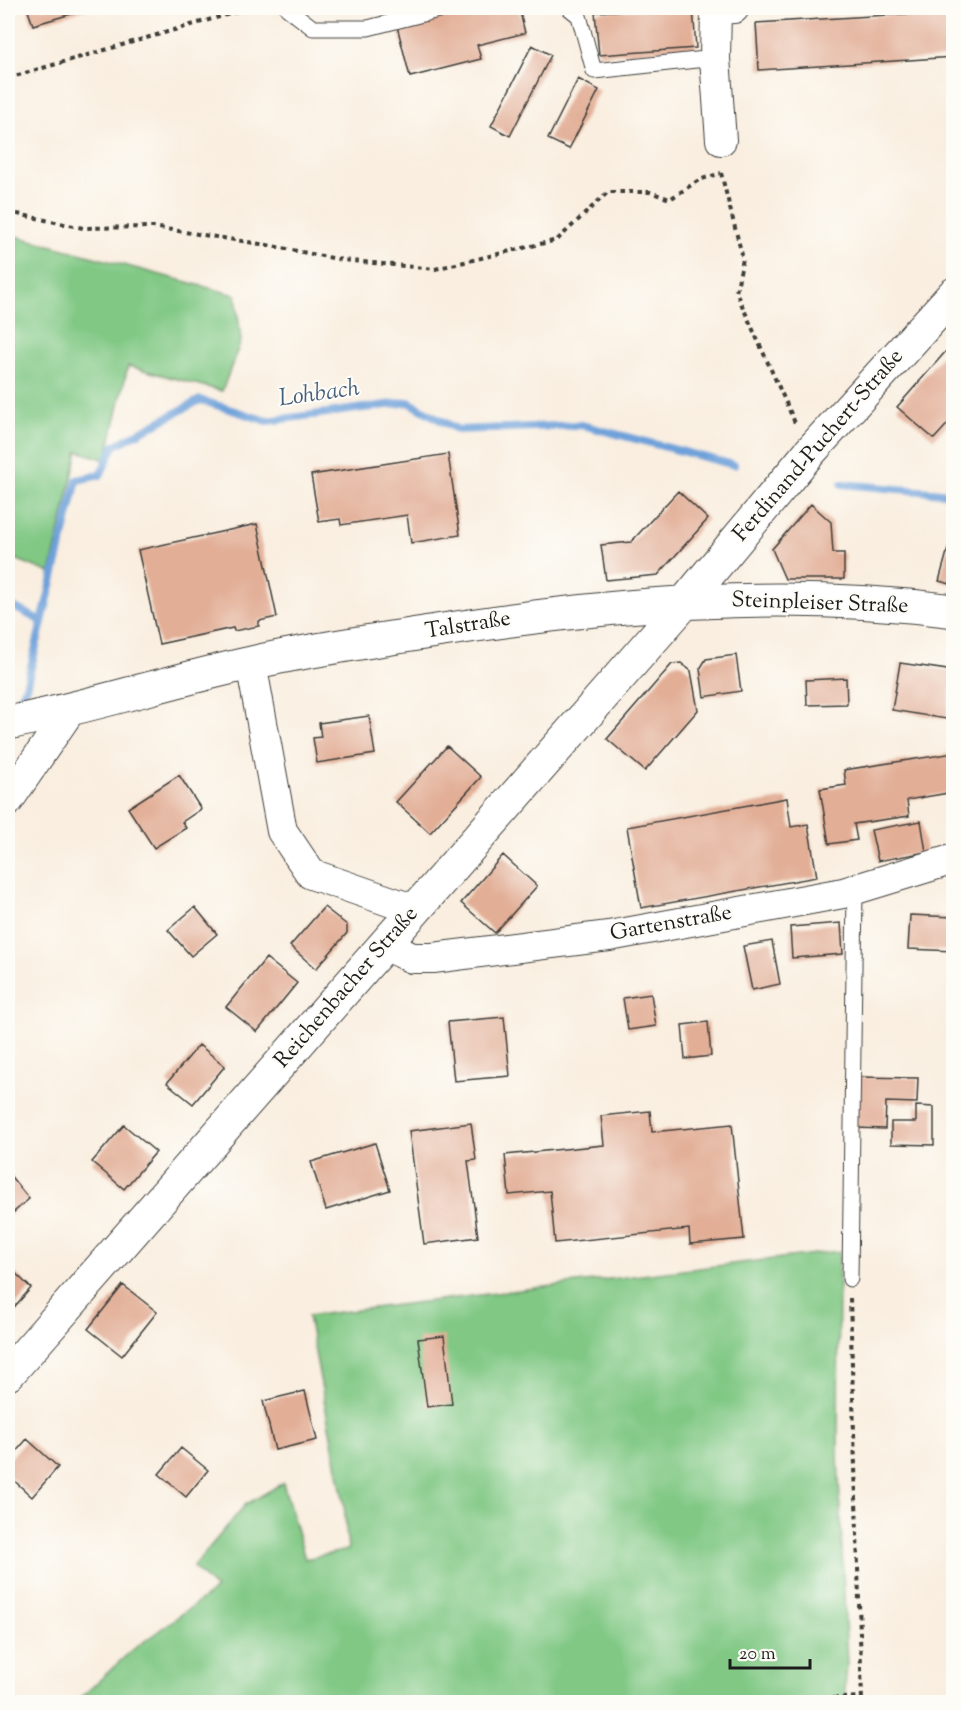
<svg xmlns="http://www.w3.org/2000/svg" width="961" height="1710" font-family="'Sorts Mill Goudy',serif">
  <style>
    .green { fill: #80c884; stroke: #4e7250; stroke-width: 1.5 }
    .lines { fill: none; stroke-linecap: round; stroke-linejoin: round }
    .stream { stroke: #6ea1da; stroke-width: 8 }
    .building { fill: #e2ae96 }
    .service-casing { stroke: #3d3c39; stroke-width: 17 }
    .minor-casing { stroke: #3d3c39; stroke-width: 32 }
    .tertiary-casing { stroke: #3d3c39; stroke-width: 35 }
    .path { stroke: #3d3c39; stroke-width: 4; stroke-dasharray: 4.5 4.5; stroke-linecap: butt }
    .service { stroke: #fff; stroke-width: 15 }
    .minor { stroke: #fff; stroke-width: 30 }
    .tertiary { stroke: #fff; stroke-width: 33 }
    .labels { text-anchor: middle; dominant-baseline: central; stroke-width: 4.5; stroke-linejoin: round; paint-order: stroke }
    .street-label { font-size: 22px; fill: #1c1c1c; stroke: #fdfcf7 }
    .water-label { font-size: 24px; font-style: italic; fill: #455e7b; stroke: #fdfcf7 }
  </style>
  <rect width="100%" height="100%" fill="#fdfcf7"/>
  <filter id="ink" filterUnits="userSpaceOnUse"><feTurbulence type="fractalNoise" baseFrequency=".0167" numOctaves="2"/><feDisplacementMap in="SourceGraphic" scale="12" xChannelSelector="R" yChannelSelector="G"/><feConvolveMatrix kernelMatrix="1 2 1 2 8 2 1 2 1" color-interpolation-filters="sRGB"/></filter>
  <filter id="wash" filterUnits="userSpaceOnUse"><feTurbulence type="fractalNoise" baseFrequency=".008" numOctaves="4" result="noise"/><feDisplacementMap in="SourceGraphic" scale="24" xChannelSelector="R" yChannelSelector="G"/><feGaussianBlur stdDeviation="1.35" result="paint"/><feColorMatrix in="noise" values="0 0 0 0 0 0 0 0 0 0 0 0 0 0 0 0 0 1.4 0 .05"/><feComposite in="paint" operator="in"/></filter>
  <g filter="url(#wash)">
    <rect width="100%" height="100%" fill="#f9eedf"/>
    <path class="green" d="M8,234L236,295L241,341L222,391L128,366L106,460L78,451L50,573L8,556Z
      M839,1251L838,1454L847,1664L844,1702H76L131,1651L216,1589L193,1567L245,1505L283,1483L305,1559L348,1550L344,1504L308,1316Z"/>
    <g class="lines">
      <path class="stream" d="M842,484L954,494
        M8,604L41,621
        M13,714L26,687L77,480L100,475L114,446L200,400L267,421L409,402L458,430L582,425L734,465"/>
    </g>
    <g id="blocks">
      <path class="building" d="M27,8H92L33,25Z
        M455,8H519L525,33L477,45L481,59L410,77L396,22Z
        M666,8H693L696,48L599,55L595,12Z
        M954,11V57L759,70L756,23Z
        M532,45L551,55L510,136L491,126Z
        M578,79L599,90L569,149L548,139Z
        M954,342V417L934,439L897,407Z
        M448,454L460,535L411,543L407,515L341,525L340,519L319,522L311,475Z
        M678,491L708,519L658,575L606,580L601,545L631,542Z
        M811,504L831,522L833,553H844V579H785L781,570L772,549Z
        M257,524L277,617L259,621V626L234,631L233,628L159,644L138,550Z
        M949,545L954,546V585L939,581Z
        M736,655L741,691L704,697L700,669L706,659Z
        M681,663L691,671L698,710L645,771L607,739L672,664Z
        M900,663L954,671L946,719L892,710Z
        M846,678L847,704L807,705L806,680Z
        M369,716L375,754L317,763L313,738L321,737L319,723Z
        M447,746L481,777L430,833L396,802Z
        M954,753V792L907,800L909,816L854,824L857,840L829,844L820,789L846,785L844,770Z
        M179,775L201,809L182,822L186,828L154,848L128,808Z
        M787,798L791,827L808,824L817,877L641,908L627,827Z
        M921,821L926,852L878,861L871,830Z
        M503,855L537,886L495,933L461,903Z
        M195,907L217,934L191,956L168,930Z
        M324,907L347,925V933L316,969L290,946Z
        M910,915L954,917V951L908,949Z
        M841,923L843,954L792,958L790,927Z
        M772,941L780,984L752,990L743,946Z
        M266,958L297,983L257,1032L226,1007Z
        M651,994L656,1026L628,1030L623,998Z
        M504,1017L510,1076L454,1081L448,1022Z
        M708,1022L711,1056L685,1059L682,1025Z
        M199,1045L225,1066L193,1104L167,1083Z
        M857,1077L918,1078L917,1103L886,1102L885,1129L856,1128Z
        M916,1106L934,1107V1145L891,1144V1122H916Z
        M650,1111L652,1132L732,1124L744,1239L690,1244L689,1229L555,1243L550,1191L509,1195L505,1155L604,1145L601,1116Z
        M471,1123L476,1160L468,1161L478,1237L424,1244L409,1131Z
        M124,1125L156,1152L124,1189L92,1162Z
        M375,1143L390,1190L326,1210L311,1162Z
        M8,1173L29,1199L8,1217Z
        M8,1266L31,1288L8,1314Z
        M123,1285L157,1312L122,1356L88,1329Z
        M444,1336L452,1404L427,1407L418,1339Z
        M305,1391L317,1440L275,1450L263,1401Z
        M27,1439L58,1467L32,1497L8,1475V1461Z
        M181,1448L208,1470L186,1497L159,1474Z"/>
    </g>
  </g>
  <g filter="url(#ink)">
    <use href="#blocks" fill-opacity="0" stroke="#3d3c39" stroke-width="1.5"/>
    <g class="lines">
      <g class="service-casing">
        <path id="service" d="M287,8L313,28H368L446,8
          M569,8L579,16L594,71L715,58
          M850,1279L855,890"/>
      </g>
      <g class="minor-casing">
        <path id="minor" d="M721,140L715,58L716,9L734,8
          M251,663L282,831L311,874L415,910
          M8,801L71,709
          M385,945L412,958H433L609,936L843,893L954,859"/>
      </g>
      <g class="tertiary-casing">
        <path id="tertiary" d="M8,723C90,707 169,681 251,663C312,649 374,641 436,631C609,604 779,588 954,611
          M8,1374L686,601L809,453L954,294"/>
      </g>
      <path class="path" d="M8,78L250,8
        M721,173L743,259L736,292L796,425
        M8,212L83,228L153,227L267,245L342,260L435,269L557,240L608,192H650L670,199L699,180L721,173
        M850,1298L862,1702
        M743,1702L863,1697"/>
      <use href="#service" class="service"/>
      <use href="#minor" class="minor"/>
      <use href="#tertiary" class="tertiary"/>
    </g>
  </g>
  <g class="labels">
    <g class="street-label">
      <text transform="translate(819 446) rotate(-49)">Ferdinand-Puchert-Straße</text>
      <text transform="translate(820 604) rotate(2)">Steinpleiser Straße</text>
      <text transform="translate(468 626) rotate(-9)">Talstraße</text>
      <text transform="translate(671 924) rotate(-10)">Gartenstraße</text>
      <text transform="translate(347 988) rotate(-49)">Reichenbacher Straße</text>
    </g>
    <g class="water-label">
      <text transform="translate(319 394) rotate(-8)">Lohbach</text>
    </g>
  </g>
  <rect width="961" height="1710" fill="none" stroke="#fdfcf7" stroke-width="30"/>
  <path d="M730 1659v9h80v-9" fill="none" stroke="#1c1c1c" stroke-width="3"/>
  <text x="739" y="1659" font-size="18" fill="#1c1c1c" stroke="#fdfcf7" stroke-width="4.5" paint-order="stroke">20 m</text>
</svg>
